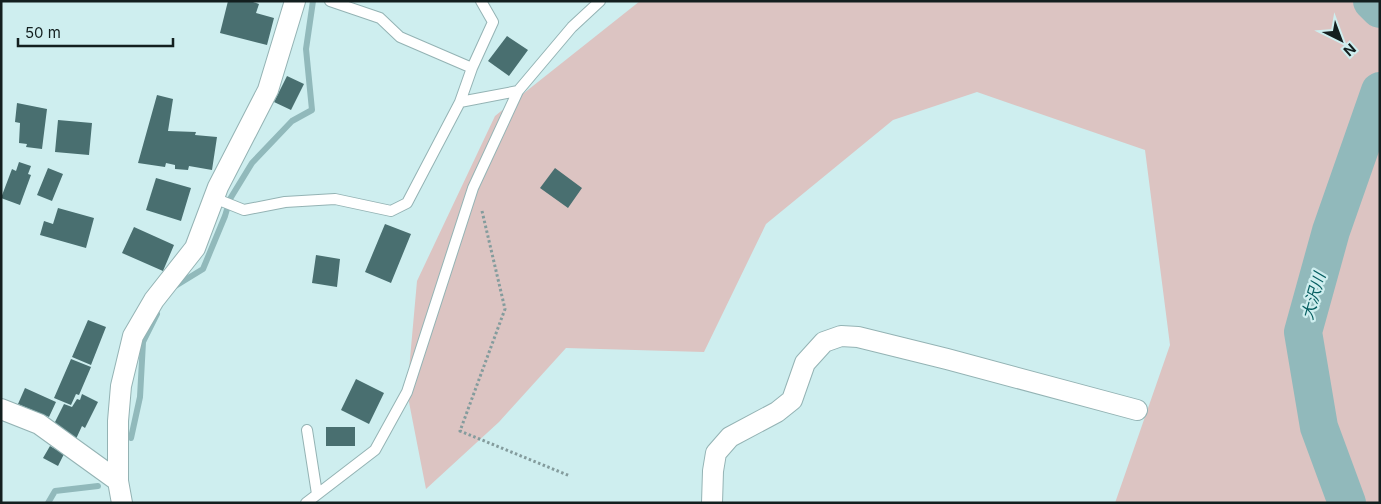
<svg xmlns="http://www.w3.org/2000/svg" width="1381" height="504" font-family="Inter,'Noto Sans JP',sans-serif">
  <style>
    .green { fill: #dcc4c2 }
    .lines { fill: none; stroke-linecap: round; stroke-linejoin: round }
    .stream { stroke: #91b9bb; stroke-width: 6 }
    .river { stroke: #91b9bb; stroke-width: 38 }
    .building { fill: #496f70 }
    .service-casing { stroke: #94b3b4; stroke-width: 12 }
    .minor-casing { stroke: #94b3b4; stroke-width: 22 }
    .path { stroke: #849c9d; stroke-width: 3; stroke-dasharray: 2.5 2.5; stroke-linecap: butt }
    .service { stroke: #fff; stroke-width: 10 }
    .minor { stroke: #fff; stroke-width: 20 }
    .labels { text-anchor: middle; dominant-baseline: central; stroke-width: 4.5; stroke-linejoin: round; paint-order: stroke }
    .water-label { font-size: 16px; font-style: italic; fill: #065e61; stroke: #ceeeef }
  </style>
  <rect width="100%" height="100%" fill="#ceeeef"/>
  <path class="green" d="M640,1H1380V503H1115L1170,345L1145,150L977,92L893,120L766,224L704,352L566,348L499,422L426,489L407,392L417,281L495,116Z"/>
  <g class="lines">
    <path class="stream" d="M172,288L203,269L225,216L230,199L252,163L292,121L312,110L306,49L313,1
      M131,438L140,397L143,342L157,314
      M48,503L55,491L98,486"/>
    <path class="river" d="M1372,1L1380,9
      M1347,503L1319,427L1303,332L1331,231L1380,91"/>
  </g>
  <path class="building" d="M228,1H250L259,4L256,13L274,18L267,45L220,33Z
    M507,36L528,50L509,76L488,61Z
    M287,76L304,84L291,110L274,102Z
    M157,95L173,99L168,131L196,132L195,135L217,137L212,170L189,166L188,170L175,169V165L166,163L165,167L138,163Z
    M17,103L47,109L42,149L26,147L27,144L19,143L20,123L15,122Z
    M58,120L92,123L89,155L55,152Z
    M19,162L31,166L28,174L31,175L20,205L1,198L12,169L16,171Z
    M48,168L63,174L52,201L37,195Z
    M555,168L582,188L568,208L540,188Z
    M156,178L191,188L181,221L146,210Z
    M58,208L94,218L86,248L40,235L44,221L53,224Z
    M385,224L411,234L391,283L365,272Z
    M134,227L174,245L163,271L122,253Z
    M316,255L340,259L337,287L312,283Z
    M88,320L106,327L91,365L72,357Z
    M71,359L91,367L79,395L76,394L71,405L54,398Z
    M356,379L384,393L369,424L341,410Z
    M25,388L56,402L49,417L18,404Z
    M82,394L98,402L85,428L82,426L76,439L52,428L64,404L72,407L77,399L80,400Z
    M326,427H355V446H326Z
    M50,446L64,454L58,466L43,458Z"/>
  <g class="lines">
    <g class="service-casing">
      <path id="service" d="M330,1L380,18L400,37L472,68
        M481,1L493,22L472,68L460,102L518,91L572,27L600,1
        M214,198L244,210L285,202L335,199L391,211L407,203L460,102
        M307,430L317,494
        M306,503L375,450L407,392L473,188L518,91"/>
    </g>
    <g class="minor-casing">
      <path id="minor" d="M1,409L39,424L118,481
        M122,503L118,481V421L121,386L133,336L154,300L195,248L218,187L268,90L295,1
        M712,503L713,471L716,453L730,437L777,412L792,400L805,363L824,342L841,336L858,337L947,359L1137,410"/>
    </g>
    <path class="path" d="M482,211L505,309L460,431L570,476"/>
    <use href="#service" class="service"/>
    <use href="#minor" class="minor"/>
  </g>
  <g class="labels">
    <g class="water-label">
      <text transform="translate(1313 296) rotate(-74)">大沢川</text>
    </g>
  </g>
  <rect width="1381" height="504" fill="none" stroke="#131f1f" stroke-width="5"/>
  <g transform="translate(1341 40) rotate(138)" stroke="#ceeeef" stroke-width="4" paint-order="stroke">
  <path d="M0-4L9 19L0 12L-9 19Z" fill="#131f1f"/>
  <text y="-8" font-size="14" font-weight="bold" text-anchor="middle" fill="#131f1f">N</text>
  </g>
  <path d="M18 38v8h155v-8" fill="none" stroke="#131f1f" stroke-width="2.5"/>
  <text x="25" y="38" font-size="15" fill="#131f1f" stroke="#ceeeef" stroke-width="4" paint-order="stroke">50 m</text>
</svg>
